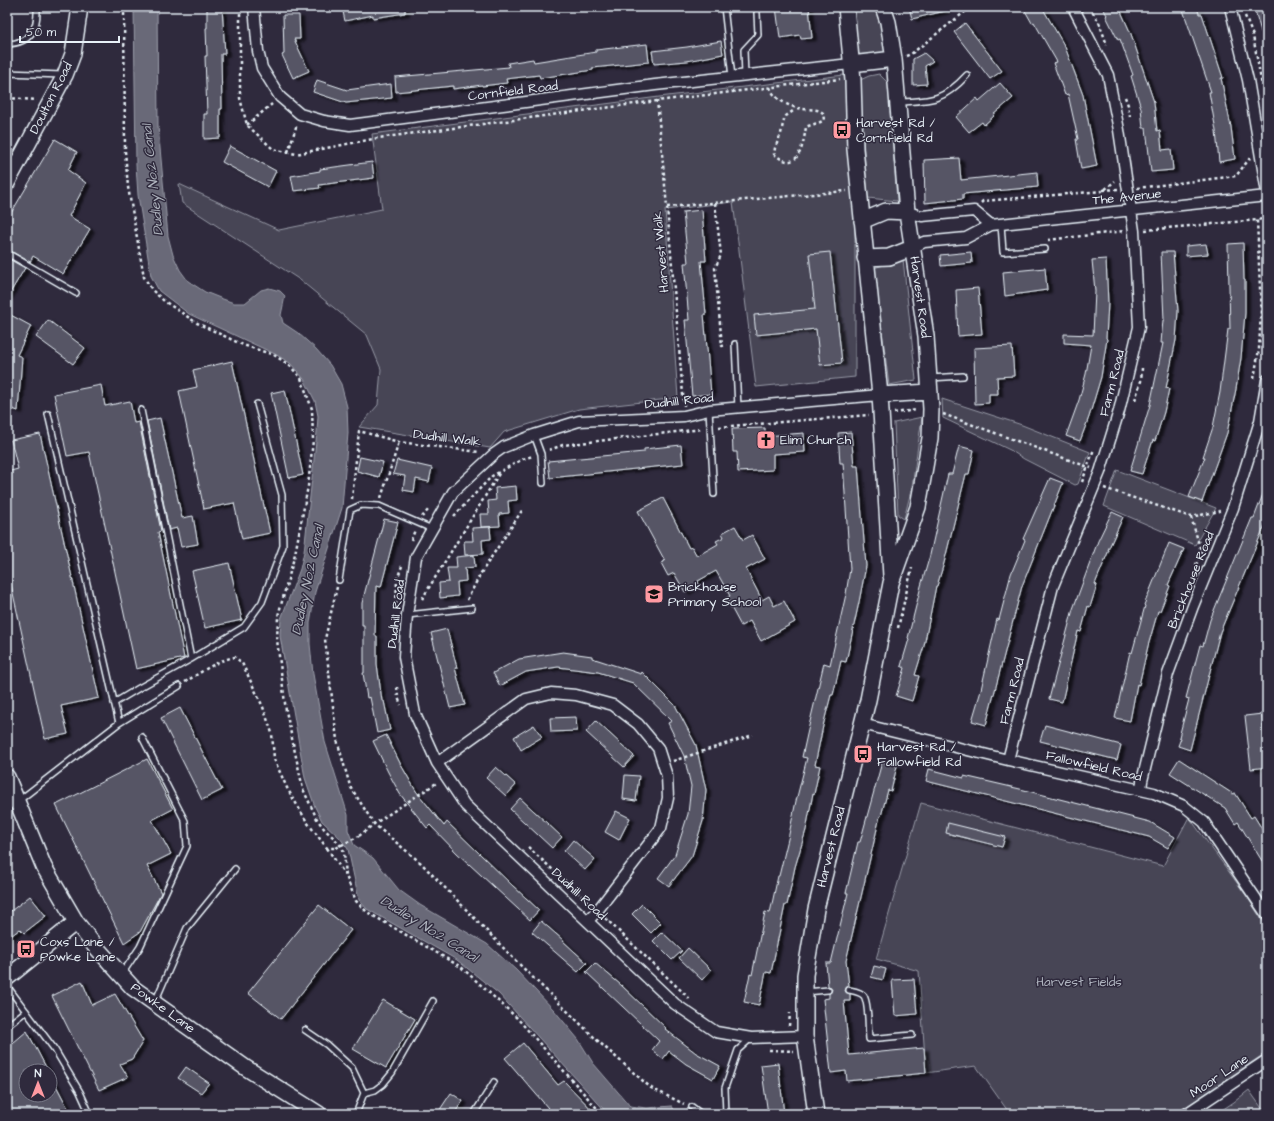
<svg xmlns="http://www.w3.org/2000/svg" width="1274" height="1121" font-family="'Architects Daughter',sans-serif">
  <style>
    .green { fill: #464455; stroke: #979aa6 }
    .water { fill: #696978; stroke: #9c9fab }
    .building { fill: #575565; stroke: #e8f1f8; filter: url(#shadow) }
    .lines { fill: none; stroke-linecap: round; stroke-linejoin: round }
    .lane-casing { stroke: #e8f1f8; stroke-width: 8 }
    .street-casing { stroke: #e8f1f8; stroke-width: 13 }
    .secondary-casing { stroke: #e8f1f8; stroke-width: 18 }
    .path { stroke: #e8f1f8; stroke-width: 2.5; stroke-dasharray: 3 3; stroke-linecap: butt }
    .lane { stroke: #2f2a3d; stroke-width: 5 }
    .street { stroke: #2f2a3d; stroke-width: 10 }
    .secondary { stroke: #2f2a3d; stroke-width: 15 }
    .path-bridge { stroke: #e8f1f8; stroke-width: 2.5; stroke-dasharray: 3 3; stroke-linecap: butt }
    .labels { text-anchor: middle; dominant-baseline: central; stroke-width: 3; stroke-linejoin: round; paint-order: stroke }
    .street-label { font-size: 13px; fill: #e8f1f8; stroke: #2f2a3d }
    .poi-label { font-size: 13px; fill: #e8f1f8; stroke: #2f2a3d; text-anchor: start }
    .park-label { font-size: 13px; fill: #afb4bf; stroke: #2f2a3d }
    .water-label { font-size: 14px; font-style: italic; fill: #afb4be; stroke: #2f2a3d }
  </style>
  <defs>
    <filter id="shadow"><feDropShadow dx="4.5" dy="2.5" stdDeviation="1" flood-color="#0009"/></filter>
  </defs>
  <rect width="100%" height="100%" fill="#2f2a3d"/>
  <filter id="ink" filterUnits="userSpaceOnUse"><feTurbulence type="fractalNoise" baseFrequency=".025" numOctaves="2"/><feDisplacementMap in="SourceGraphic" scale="8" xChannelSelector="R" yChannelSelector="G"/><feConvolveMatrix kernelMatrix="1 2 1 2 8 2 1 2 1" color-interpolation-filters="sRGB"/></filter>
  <g filter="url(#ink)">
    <path class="green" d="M850,7H880L889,56L855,59Z
      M879,74L888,83L897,201L868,198L858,81L869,76Z
      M844,75L855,191V377L756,387L733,202L665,210L678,398L579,409L504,432L490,448L359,427L378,405L381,369L367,335L300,280L182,203L179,184L279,230L382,209L372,134L659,97Z
      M903,259L916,380L889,385L874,268Z
      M942,399L1022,425L1090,452L1078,484L1075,485L1024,459L1010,450L943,418Z
      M922,417L912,487L904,519L898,515L894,423Z
      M1117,470L1216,508L1195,545L1104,506Z
      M921,803L1163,866L1189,817L1248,898L1267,928V1052L1175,1114H1010L976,1066L926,1073L919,971L876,959Z
      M1249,1090L1266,1114H1216L1234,1102Z"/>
    <path class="water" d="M134,7H157L158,126L168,236L173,255L180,270L188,281L205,292L220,298L234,303H245L261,290L269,288L280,291L285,296L281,315L283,323L298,333L316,349L330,365L341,384L347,407L348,433L342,508L315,592L310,623V644L313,674L325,742L348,815V830L354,845L373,858L399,890L420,905L487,944L516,970L554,1010L578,1039L593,1063L630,1106L647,1108L672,1106L676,1114H608L499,994L457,960L367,909L359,900L348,849L340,838L322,821L315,807L305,778L280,636L281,619L300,569L304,552L317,432L318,416L315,401L304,379L290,363L275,354L189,314L159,291L151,276L138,195L136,165Z"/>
    <path class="building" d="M207,7H222L225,54H221L222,109H220V138L204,139V114H207L205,56H207L206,28H207Z
      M342,7H405V13L373,18V15L345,21Z
      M776,7H809L812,38L801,39L800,35L780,38Z
      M909,7H945V11L912,19Z
      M1023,7H1042L1065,47L1083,95L1097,166L1081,169L1076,139H1078L1068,94L1065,95L1053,63L1057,62L1034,22L1032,23Z
      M1102,7H1119L1131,34L1154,102L1157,131L1160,130L1162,150L1171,149L1173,170L1151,172L1146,128H1143L1141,108L1131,76L1133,75L1120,39L1118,40L1106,16L1107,15Z
      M1182,7H1197L1199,14H1202L1223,78H1221L1231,127L1235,159L1219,162L1216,131L1209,92H1211Z
      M1254,7H1267V42H1264Z
      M283,15H299L300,39H294L309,71L293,78L282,55L284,54Z
      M965,23L1002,71L990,79L954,32Z
      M721,41L723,54L687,61L654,64L652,51L687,47Z
      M647,44L649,62L593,68V70L540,78L539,75L506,79L507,83L482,86V85L453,89V86L396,92L395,77L509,67L508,63L533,59L534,62L596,52V50Z
      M924,53L933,61L925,66L927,84L913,85V59Z
      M317,80L347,90L391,84L392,98L346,103L313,92Z
      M1000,83L1013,98L993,115L994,116L984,125L982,122L969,132L956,117L977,98L979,101Z
      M55,139L77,152L68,170L86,183L69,216L90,229L63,274L33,256L30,262L7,249V220Z
      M230,146L276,171L268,187L222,162Z
      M959,158L961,180L1037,172L1038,187L963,194V199L925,203L924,160Z
      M372,162L374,178L319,185L320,188L294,191L291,176L320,171V169Z
      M702,210L706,261H701L706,314H704L711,394L692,396L685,320H689L684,263H688L683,212Z
      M1243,243L1244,280H1245V313L1241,358L1236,389L1227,433L1202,502L1189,497L1205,457H1203L1213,427L1220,392L1228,329H1230L1228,244Z
      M1206,244L1208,254L1186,256V246Z
      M830,252L842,363L820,365L816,329L756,335L754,315L815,309L809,254Z
      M971,252L972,263L941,266L940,255Z
      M1161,252H1173L1178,311L1176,340L1166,388L1169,389L1164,412L1155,441L1153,440L1142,474L1130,471L1150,405L1163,343H1161L1163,320H1164Z
      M7,258L25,268L7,298Z
      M1106,259L1108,303L1106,338L1107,339L1101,377L1089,417L1080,441L1066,436L1079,400L1086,374L1091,345L1064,343V334L1093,335L1095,291L1092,260Z
      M1045,268L1047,290L1005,296L1003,272Z
      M978,288L982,334L958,336L956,290Z
      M7,313L31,326L17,355L22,357L18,411L7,407Z
      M48,320L85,348L73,364L36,337Z
      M1012,346L1014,376L997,377L998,394H989V403L975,404L974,348Z
      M232,361L270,533L242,539L234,503L204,509L179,391L197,387L193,370Z
      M101,385L105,406L130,401L134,423L139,422L161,531L158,532L184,658L136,669L89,452L67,456L54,394Z
      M285,390L303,475L289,478L271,393Z
      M160,418L182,518L193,516L198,544L181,547L177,528L169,530L147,421Z
      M765,428V436L804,433L805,452L773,454V470L738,472L737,452H733L732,429Z
      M851,432L854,466H858L866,566L859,602L846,662L841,661L833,695H831L823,726L815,765L820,766L814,794L813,793L806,830L795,867L787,905H785L771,973L766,972L759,1005L744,1002L750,974L752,975L765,912L770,913L778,876H779L788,839L796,801L807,758L802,757L808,730L824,663L830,665L846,594L850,569L843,463H840L838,433Z
      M40,434L99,698L61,706L68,734L45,739L7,566V472L18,469L11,440Z
      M681,445L683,464L550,478L548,461L644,452V449Z
      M959,446L974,450L969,474H966L944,563L937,586H936L924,646L915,675L919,676L912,701L896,696L905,668L901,666L909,639L908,638L921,586L930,555L948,474H952Z
      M360,457L383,462L379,477L357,471Z
      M397,460L432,468L429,482L416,479L414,492L403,490L405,476L393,474Z
      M1050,478L1063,483L1022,586L986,725L972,721L980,694L997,619L999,620L1011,574L1025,540L1023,539Z
      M516,486L517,500L508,501L509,513L499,514L500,526L481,527L480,514H489L488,501L496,500L495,488Z
      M1266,486L1267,520L1220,632L1190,750L1178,746L1181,738L1179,737L1189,699L1186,698L1200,645L1203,646L1210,620L1252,518H1254Z
      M663,498L689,548L692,547L697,556L718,544L716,541L724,537L722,533L735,526L743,540L752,535L765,559L746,569L762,600L769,596L774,606L784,601L795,622L761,641L750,621L741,626L726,598L730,596L716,571L698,581L699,584L685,592L674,573L668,576L661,563L665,561L638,511Z
      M1112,512L1123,517L1108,550H1109L1095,584L1097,585L1090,607L1088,606L1081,632L1078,631L1062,702L1049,699L1073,609L1098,541Z
      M384,519L398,522L381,587L376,586L375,636H377V664L382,701H384L390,730L377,733L370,697L367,698L363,673H364V625H362V603Z
      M490,527L491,539L482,540L483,554L465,555L464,541H473L472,528Z
      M1169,543L1184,549L1168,585L1170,586L1160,611H1158L1148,646L1139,685L1137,684L1130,721L1115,718L1130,652L1132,653L1145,606L1144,605Z
      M474,555L475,567L465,568L466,581L457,582L458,596L440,598L439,583L449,582L447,568H457L456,557Z
      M229,563L242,620L205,628L192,571Z
      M447,629L457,668H455L465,705L450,708L431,633Z
      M563,652L592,656V658L641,674L642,672L675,705L696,745L706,790L703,821L692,856L669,886L658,878L675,855L688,814L691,786L684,756L668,723L672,721L633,683L598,672L558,667L526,672L500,686L493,673L519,659Z
      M180,708L222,790L202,800L161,718Z
      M1262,714L1267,767L1251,769L1245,716Z
      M576,717L577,731L551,732L550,718Z
      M596,721L634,756L624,767L586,732Z
      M534,725L542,737L521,750L514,737Z
      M1045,725L1121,745L1117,760L1040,741Z
      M386,735L401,765L416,791L444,826L447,822L513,886L539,910L530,920L457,853L430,825L427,828L400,794L388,772L373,741Z
      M147,759L173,809L152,820L171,854L147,866L161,893L140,932L124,943L56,805Z
      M1179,759L1233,794L1235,793L1251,818L1254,816L1267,837V869L1238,822L1235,824L1225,808L1170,773Z
      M882,762L897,766L891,791L888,790L881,816H880L846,961L849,986L846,988L845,991L850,994V1001H844L849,1055L924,1048L926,1073L847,1081L846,1071L831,1073L823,999L829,998V994L832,990L831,987L828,986L826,963H831L848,893H846L858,842H860Z
      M496,767L516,785L506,796L486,778Z
      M929,769L964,778V776L1020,789L1150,822L1175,837L1168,848L1149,837L926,781Z
      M625,775L639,776L636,801L623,799Z
      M520,798L562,837L552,848L510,809Z
      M616,811L630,818L619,840L605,832Z
      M948,823L1005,837L1002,847L946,833Z
      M573,840L595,859L585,870L564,851Z
      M30,896L46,916L24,933L20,929L7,939V914Z
      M642,904L661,923L651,933L632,914Z
      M319,905L351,930L281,1019L248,993Z
      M541,921L563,940V941L587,963L578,972L532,932Z
      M662,932L682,951L672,960L653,941Z
      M688,948L711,970L702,980L679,958Z
      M595,963L621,985L666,1028L665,1029L696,1053L720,1066L713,1079L686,1064L669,1051L663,1059L652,1050L659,1041L586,972Z
      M874,966L886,969L883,980L871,977Z
      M914,979L917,1014L895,1016L892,980Z
      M82,981L92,1005L115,994L143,1041L132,1059L120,1064L128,1077L99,1090L52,996Z
      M383,1000L415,1019L386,1068L353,1049Z
      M27,1031L48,1071H26V1095H50V1074L71,1114H7V1048Z
      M523,1043L558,1085L564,1081L596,1114H542L548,1108L505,1058Z
      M778,1063L784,1114H768L761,1065Z
      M186,1067L209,1083L201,1093L178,1078Z
      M451,1093L463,1101L454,1114H437Z"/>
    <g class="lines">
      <g class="lane-casing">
        <path id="lane" d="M724,7L732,77
          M7,44C31,43 38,29 37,7
          M7,73L62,75
          M745,75L744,50L758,35L757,13
          M900,102C932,101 944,100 967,75
          M1001,224L1003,252L1045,249
          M7,253L76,293
          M735,344L738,408
          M930,378L963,376
          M141,410L191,659
          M709,410L714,494
          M48,414L119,723
          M534,435L541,454L543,483
          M339,580L350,510L361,505L379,506L432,529
          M407,615L472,608
          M114,703L139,688L191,659L244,627L262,602L283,546L282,495L257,404
          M7,807L17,802L119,723L179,686
          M122,974L140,947L187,846L185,821L142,737
          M7,986L55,1050L80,1092L90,1114
          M849,990C854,991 861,992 864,996C869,1004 868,1028 869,1039L912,1035
          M806,992L828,990
          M155,1002L187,928L235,869
          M7,1026L26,1011
          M305,1030L327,1045L352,1068L364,1093L356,1114
          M364,1093L375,1090L383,1084L392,1073L433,1001
          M692,1107L701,1114
          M474,1114L494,1082
          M726,1114L725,1088L738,1050L750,1039"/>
      </g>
      <g class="street-casing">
        <path id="street" d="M254,7L258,51L262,68L280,97L300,114L324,121L350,125L655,85L851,64
          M1230,7L1248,80L1267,193
          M907,212L922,216L974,211L991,225
          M912,248L924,242L966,238L991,225L1267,196
          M862,724L1008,760L1154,793L1184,806L1204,822L1267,915
          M1008,760L1053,586L1100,472L1119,411L1139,327L1134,231L1119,130L1108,75L1073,7
          M437,763L526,699L551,693L576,695L613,705L638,724L658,748L667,776L668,798L661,828L597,911L588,921
          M1141,790L1142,781L1168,674L1193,606L1233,508L1260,421L1267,380
          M805,1036L751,1038L716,1032L675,1004L465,805L437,763L415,714L404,657L407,615L416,557L453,492L494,454L504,447L534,435L579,421L684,416L709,410L880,395
          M1186,1114L1267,1060"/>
      </g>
      <g class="secondary-casing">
        <path id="secondary" d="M846,7L853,80L855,149L880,395L891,576
          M851,64L894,59
          M7,183L65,75L73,54L80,7
          M862,221L886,211L907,212
          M865,258L889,257L912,248
          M880,395L930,392
          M7,777L44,867L76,922L95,946L133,988L246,1068L319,1114
          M7,978L76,922
          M816,1114L805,1036V975L816,909L868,700L891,583L918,507L930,438L931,409L926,336L907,212L894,59L888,22L883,7"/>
      </g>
      <path class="path" d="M124,7L125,151L128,187L144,277L152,290L164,301L197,323L243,345L274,355L289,365L301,378L312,409L313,440L308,486L295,554L278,616L277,640L286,711L303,789L317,819L325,830L334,838L341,846L344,852L346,876
        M240,7V98L247,125L273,149L296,154L378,138L657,101L840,79
        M1089,7L1099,22L1107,45
        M1245,16L1253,36L1267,113
        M906,56L911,54L971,7
        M770,87C774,100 790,107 803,109C810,110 817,108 823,113L824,120C818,124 812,124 806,127C803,145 799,175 774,154L775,148L781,134L783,123L786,116L793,111L794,107
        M1125,97L1128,105L1130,117
        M7,98L37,100
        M657,100L667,207L684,406
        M247,125L272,104
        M288,152L297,124
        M1137,188L1236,176L1250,158
        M1103,190L1118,189
        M715,203L721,255L715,268L722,346L727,345
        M981,203L983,201L1103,191L1115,181
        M667,207L847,191
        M1145,230L1257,220L1267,218
        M1048,240L1124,231
        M1254,379L1259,349L1261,311L1257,220
        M1135,400L1141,381L1142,368
        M894,413L917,410
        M943,414L1091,468
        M719,427L869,415
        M549,450L563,445L702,429
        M1082,482L1094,449
        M1104,488L1191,517L1220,511
        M381,498L399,442
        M352,499L359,431L399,442L479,452
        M454,516L492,476L523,459L533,456
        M422,517L429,509
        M1191,517L1201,551
        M411,540L415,530
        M1196,565L1208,535
        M337,587L325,639L337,740L350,786L374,824L421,863L516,961L600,1043L651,1088L684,1104
        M422,599L500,472
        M467,600L481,573L523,509
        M396,604L397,579L402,566
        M898,628L912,568
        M185,682C200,673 217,660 235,657L242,663L263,707L272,733L274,759L287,788L307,822L327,848H336
        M397,687L398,697L401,705
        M673,761L753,735
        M359,836L374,824L438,782
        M528,847L589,903
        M327,848L346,876L356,901L367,912L461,967L517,1018L602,1114
        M605,918L691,1000
        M789,1026L790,1013
        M769,1050L794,1051"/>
      <use href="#lane" class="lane"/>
      <use href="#street" class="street"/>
      <use href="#secondary" class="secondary"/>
      <path class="path-bridge" d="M336,848L359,836"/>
    </g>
  </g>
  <defs>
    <g id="bus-square" transform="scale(1)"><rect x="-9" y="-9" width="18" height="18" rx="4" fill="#ff9aa2" stroke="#2f2a3d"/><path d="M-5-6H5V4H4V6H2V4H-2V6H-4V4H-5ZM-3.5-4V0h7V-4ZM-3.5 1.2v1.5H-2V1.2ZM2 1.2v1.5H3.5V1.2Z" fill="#111"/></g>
    <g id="church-square" transform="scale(1)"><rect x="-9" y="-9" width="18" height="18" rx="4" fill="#ff9aa2" stroke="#2f2a3d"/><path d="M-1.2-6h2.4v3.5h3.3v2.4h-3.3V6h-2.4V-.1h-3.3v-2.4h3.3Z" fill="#111"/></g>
    <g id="school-square" transform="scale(1)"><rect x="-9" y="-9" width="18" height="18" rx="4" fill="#ff9aa2" stroke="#2f2a3d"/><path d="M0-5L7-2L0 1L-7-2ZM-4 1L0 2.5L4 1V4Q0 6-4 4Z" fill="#111"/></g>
  </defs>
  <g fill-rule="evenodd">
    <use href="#bus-square" x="842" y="130"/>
    <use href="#church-square" x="766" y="440"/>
    <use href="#school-square" x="654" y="594"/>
    <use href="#bus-square" x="863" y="754"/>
    <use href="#bus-square" x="26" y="949"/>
  </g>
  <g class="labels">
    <g class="street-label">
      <text transform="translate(513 91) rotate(-7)">Cornfield Road</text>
      <text transform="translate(51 98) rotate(-63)">Doulton Road</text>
      <text transform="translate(1127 197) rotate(-6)">The Avenue</text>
      <text transform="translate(661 252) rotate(-95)">Harvest Walk</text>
      <text transform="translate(920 297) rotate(82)">Harvest Road</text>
      <text transform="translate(1112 383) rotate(-76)">Farm Road</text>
      <text transform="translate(679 401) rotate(-6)">Dudhill Road</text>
      <text transform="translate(447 438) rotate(7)">Dudhill Walk</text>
      <text transform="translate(1191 580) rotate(-68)">Brickhouse Road</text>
      <text transform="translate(396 614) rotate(-83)">Dudhill Road</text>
      <text transform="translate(1012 691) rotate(-76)">Farm Road</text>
      <text transform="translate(1094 766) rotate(13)">Fallowfield Road</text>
      <text transform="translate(831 847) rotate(-76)">Harvest Road</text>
      <text transform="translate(579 894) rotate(43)">Dudhill Road</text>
      <text transform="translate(163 1008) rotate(36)">Powke Lane</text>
      <text transform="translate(1219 1076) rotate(-34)">Moor Lane</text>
    </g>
    <g class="poi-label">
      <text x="856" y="123">Harvest Rd /<tspan x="856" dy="15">Cornfield Rd</tspan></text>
      <text x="780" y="440">Elim Church</text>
      <text x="668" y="587">Brickhouse<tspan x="668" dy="15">Primary School</tspan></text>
      <text x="877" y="747">Harvest Rd /<tspan x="877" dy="15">Fallowfield Rd</tspan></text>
      <text x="40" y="942">Coxs Lane /<tspan x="40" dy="15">Powke Lane</tspan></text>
    </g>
    <g class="park-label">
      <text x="1079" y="982">Harvest Fields</text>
    </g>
    <g class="water-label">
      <text transform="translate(153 180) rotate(-96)">Dudley No.2 Canal</text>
      <text transform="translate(308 580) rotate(-78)">Dudley No.2 Canal</text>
      <text transform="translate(429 929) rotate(32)">Dudley No.2 Canal</text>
    </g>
  </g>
  <rect width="1274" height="1121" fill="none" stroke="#2f2a3d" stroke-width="24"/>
  <rect x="12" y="12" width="1250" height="1097" fill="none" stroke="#e8f1f8" stroke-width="1.5" filter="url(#ink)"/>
  <g transform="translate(38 1083)"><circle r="19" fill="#2f2a3d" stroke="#797a88"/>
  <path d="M0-3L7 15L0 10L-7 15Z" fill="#ff9aa2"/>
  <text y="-6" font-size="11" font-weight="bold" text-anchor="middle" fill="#e8f1f8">N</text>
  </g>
  <path d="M20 36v6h99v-6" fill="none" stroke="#e8f1f8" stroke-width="2"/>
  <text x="26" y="36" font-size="12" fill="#e8f1f8" stroke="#2f2a3d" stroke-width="3" paint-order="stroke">50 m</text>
</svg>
